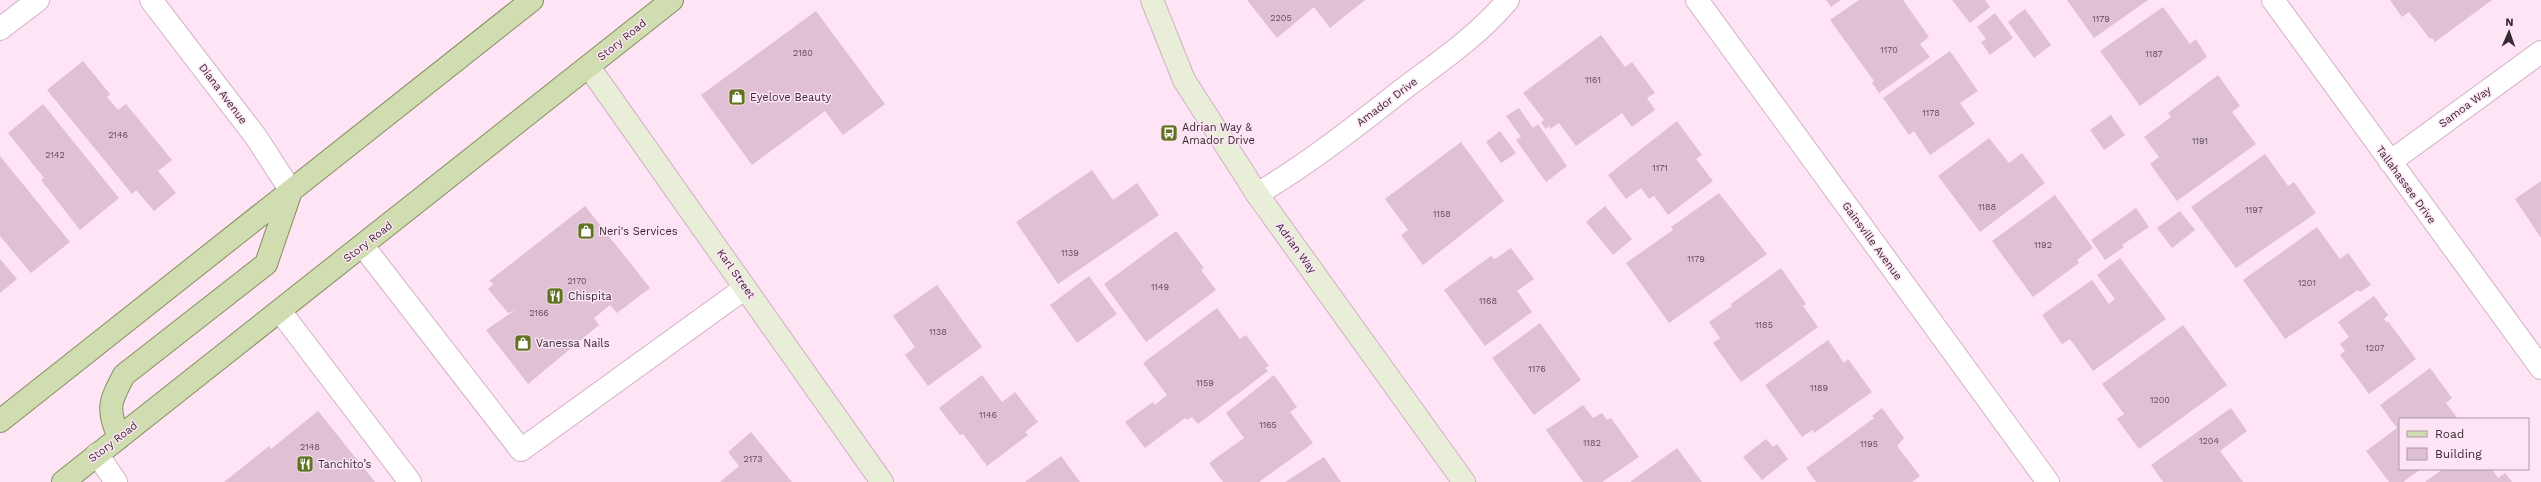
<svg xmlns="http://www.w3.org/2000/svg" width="2541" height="482" font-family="'Work Sans',sans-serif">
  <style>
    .building { fill: #dfc0d4 }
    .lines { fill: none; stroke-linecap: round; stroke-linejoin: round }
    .lane-casing { stroke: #d0b1c5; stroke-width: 24 }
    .street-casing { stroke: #d0b1c5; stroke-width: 24 }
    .secondary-casing { stroke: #d0b1c5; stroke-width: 24 }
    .primary-casing { stroke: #868f61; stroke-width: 24 }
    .lane { stroke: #fff; stroke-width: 22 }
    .street { stroke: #fff; stroke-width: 22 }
    .secondary { stroke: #e8eed7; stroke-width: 22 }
    .primary { stroke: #d0ddb0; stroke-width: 22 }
    .labels { text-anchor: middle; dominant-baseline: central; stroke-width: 3; stroke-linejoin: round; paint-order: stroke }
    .number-label { font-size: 9px; fill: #60505a }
    .street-label { font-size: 11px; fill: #362a32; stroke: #fee4f4 }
    .poi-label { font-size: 11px; fill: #362a32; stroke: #fee4f4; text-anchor: start }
  </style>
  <rect width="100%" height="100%" fill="#fee4f4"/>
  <path class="building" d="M1247,0H1365L1330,28L1314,7L1277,38Z
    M1826,0H1841L1831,7Z
    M1859,0H1903L1929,37L1920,44L1930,57L1879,93L1872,83L1874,81L1830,20Z
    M1952,0H1985L1990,7L1970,23Z
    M2067,0H2148L2094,38Z
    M2390,0H2492L2435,42L2432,38L2430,39L2409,12L2402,17Z
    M2163,7L2190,44L2196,39L2207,57L2140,106L2100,51Z
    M2025,9L2051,45L2034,58L2008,22Z
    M816,11L885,104L843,135L825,111L752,165L701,95Z
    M1995,13L2013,38L1990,55L1981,42L1986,39L1977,27Z
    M1601,35L1625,67L1632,62L1655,93L1647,98L1655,110L1632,127L1622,113L1576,146L1559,123L1550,129L1549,126L1546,129L1541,123L1544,120L1523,93Z
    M1950,51L1978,91L1960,103L1975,124L1930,155L1914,131L1909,135L1883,98Z
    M83,61L110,94L107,97L118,110L126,104L172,160L158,171L176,193L154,211L136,190L132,194L47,90Z
    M2218,75L2240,106L2232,112L2256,144L2177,201L2150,164L2159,157L2144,137L2171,117L2168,113Z
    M43,104L119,198L80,230L41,180L44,178L8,133Z
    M1519,108L1533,128L1538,124L1567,166L1546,182L1516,140L1521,137L1506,116Z
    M2111,115L2125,135L2104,150L2090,130Z
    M1677,121L1702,155L1696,159L1713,181L1668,215L1654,196L1649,199L1641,188L1626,199L1608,175Z
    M1500,131L1516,153L1501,163L1486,142Z
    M1989,138L2009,163L2022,153L2045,183L1980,232L1938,176Z
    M1461,142L1504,201L1423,265L1401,235L1408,230L1385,199Z
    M2265,154L2288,186L2294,182L2316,213L2236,268L2191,207Z
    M0,156L70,242L31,273L0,236Z
    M1092,170L1113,200L1137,183L1159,215L1058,284L1016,222Z
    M2541,181V238L2515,199Z
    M1719,193L1767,254L1669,323L1626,263L1673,230L1671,227Z
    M2055,195L2093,248L2077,260L2079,263L2033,297L1992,241Z
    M585,206L650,288L617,313L610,305L594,318L599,325L528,384L486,330L515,310L508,313L488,289L494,284L489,281Z
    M1605,206L1632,239L1613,255L1586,222Z
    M2136,208L2149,227L2122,245L2124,247L2105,260L2091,240Z
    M2180,211L2195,230L2172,248L2157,228Z
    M2317,227L2340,259L2348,253L2371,285L2360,292L2358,290L2285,339L2243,280Z
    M1176,231L1204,268L1201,270L1216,290L1146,342L1104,284Z
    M1511,248L1534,279L1517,291L1532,312L1485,346L1444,290L1491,256L1495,259Z
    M2120,258L2166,319L2093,371L2070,339L2062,344L2042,315L2092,280L2109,304L2115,299L2097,275Z
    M0,259L17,279L0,293Z
    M1781,268L1806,304L1803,306L1818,327L1741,382L1713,343L1720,338L1709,322L1732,306L1731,304Z
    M1089,276L1117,314L1077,343L1050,305Z
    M937,285L982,347L928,386L905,355L915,347L893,316Z
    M2374,296L2388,315L2384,319L2387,323L2388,321L2416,359L2369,394L2340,355L2345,351L2340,344L2349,337L2338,322Z
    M1217,308L1240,339L1246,335L1269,366L1265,368L1268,371L1198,424L1192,417L1187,420L1185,418L1145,448L1125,422L1153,402L1155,405L1167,395L1143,363Z
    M1540,323L1581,380L1534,415L1492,358Z
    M2183,325L2227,385L2139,449L2117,419L2124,414L2102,384Z
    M1828,340L1844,363L1848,359L1872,392L1814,433L1812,430L1802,437L1765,385Z
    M2430,368L2452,398L2446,403L2458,419H2400V469H2421L2403,482H2389L2366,451L2397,428L2380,405Z
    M982,375L1002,402L1015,392L1038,422L1025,432L1028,435L987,466L963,434L960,435L939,408Z
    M1274,375L1297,407L1290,412L1313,443L1259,482H1223L1209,463L1244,438L1226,413Z
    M1583,405L1593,418L1602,413L1607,420L1611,418L1639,457L1602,482H1583L1546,430Z
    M1882,408L1904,438L1897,446L1920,476L1912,482H1816L1806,468L1874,418L1872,416Z
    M2231,408L2247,431L2220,451L2243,482H2163L2151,465Z
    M318,411L375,482H224L269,446L271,449Z
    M751,432L792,482H720L739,466L728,452Z
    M1766,439L1773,447L1777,444L1788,459L1762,480L1743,457Z
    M1677,448L1702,482H1630Z
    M1061,456L1080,482H1025Z
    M1324,457L1341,482H1285Z
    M2443,469H2492L2498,478L2505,473L2512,482H2425Z"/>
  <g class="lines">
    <g class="lane-casing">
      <path id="lane" d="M363,246L521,450L745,288
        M280,311L410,482
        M97,454L116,482"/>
    </g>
    <g class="street-casing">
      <path id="street" d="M151,0L256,137L291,191
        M1697,0L2048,482
        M2273,0L2541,368
        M0,29L38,0
        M2390,162L2541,52
        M1257,194C1308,164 1355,127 1402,90C1439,62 1478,36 1508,0"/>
    </g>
    <g class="secondary-casing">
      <path id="secondary" d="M1152,0L1184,80L1257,194L1464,482
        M589,67L882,482"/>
    </g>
    <g class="primary-casing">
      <path id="primary" d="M0,421L532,0
        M119,438C107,408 109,403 124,375L266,264L291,191
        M63,482L672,0"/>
    </g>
    <use href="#lane" class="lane"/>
    <use href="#street" class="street"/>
    <use href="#secondary" class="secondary"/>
    <use href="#primary" class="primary"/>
  </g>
  <defs>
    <g id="shop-square" transform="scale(0.9)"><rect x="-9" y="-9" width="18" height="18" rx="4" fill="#607321" stroke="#fee4f4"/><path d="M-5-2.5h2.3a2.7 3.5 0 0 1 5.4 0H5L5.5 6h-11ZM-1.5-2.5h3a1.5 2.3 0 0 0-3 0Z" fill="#fff"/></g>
    <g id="bus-square" transform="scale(0.9)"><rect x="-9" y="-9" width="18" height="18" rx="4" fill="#607321" stroke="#fee4f4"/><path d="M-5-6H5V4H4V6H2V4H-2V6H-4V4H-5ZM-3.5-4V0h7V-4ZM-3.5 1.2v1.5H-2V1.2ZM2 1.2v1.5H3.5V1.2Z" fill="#fff"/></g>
    <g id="restaurant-square" transform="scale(0.9)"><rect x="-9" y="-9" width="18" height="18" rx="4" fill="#607321" stroke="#fee4f4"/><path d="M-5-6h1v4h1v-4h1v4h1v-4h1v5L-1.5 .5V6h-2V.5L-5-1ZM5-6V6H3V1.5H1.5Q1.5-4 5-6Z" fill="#fff"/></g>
  </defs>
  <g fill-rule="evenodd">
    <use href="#shop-square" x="737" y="97"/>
    <use href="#bus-square" x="1169" y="133"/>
    <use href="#shop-square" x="586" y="231"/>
    <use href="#restaurant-square" x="555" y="296"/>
    <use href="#shop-square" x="523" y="343"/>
    <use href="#restaurant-square" x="305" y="464"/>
  </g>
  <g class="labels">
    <g class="number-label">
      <text x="1281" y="18">2205</text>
      <text x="2101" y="19">1179</text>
      <text x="1889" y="50">1170</text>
      <text x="803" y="53">2180</text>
      <text x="2154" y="54">1187</text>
      <text x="1593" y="80">1161</text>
      <text x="1931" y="113">1178</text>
      <text x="118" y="135">2146</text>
      <text x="2200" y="141">1191</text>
      <text x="55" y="155">2142</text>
      <text x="1660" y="168">1171</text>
      <text x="1987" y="207">1188</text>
      <text x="2254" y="210">1197</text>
      <text x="1442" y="214">1158</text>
      <text x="2043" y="245">1192</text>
      <text x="1070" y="253">1139</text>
      <text x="1696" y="259">1179</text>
      <text x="577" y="281">2170</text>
      <text x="2307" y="283">1201</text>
      <text x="1160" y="287">1149</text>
      <text x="1488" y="301">1168</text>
      <text x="539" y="313">2166</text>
      <text x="1764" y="325">1185</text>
      <text x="938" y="332">1138</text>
      <text x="2375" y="348">1207</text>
      <text x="1537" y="369">1176</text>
      <text x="1205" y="383">1159</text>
      <text x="1819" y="388">1189</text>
      <text x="2160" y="400">1200</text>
      <text x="988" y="415">1146</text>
      <text x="1268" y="425">1165</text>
      <text x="2209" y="441">1204</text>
      <text x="1592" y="443">1182</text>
      <text x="1869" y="444">1195</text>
      <text x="310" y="447">2148</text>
      <text x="753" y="459">2173</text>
    </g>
    <g class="street-label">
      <text transform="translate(622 40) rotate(-39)">Story Road</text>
      <text transform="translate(223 94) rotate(53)">Diana Avenue</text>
      <text transform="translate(1387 102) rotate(-37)">Amador Drive</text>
      <text transform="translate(2465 107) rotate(-36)">Samoa Way</text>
      <text transform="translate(2406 185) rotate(54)">Tallahassee Drive</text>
      <text transform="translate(1872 241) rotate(54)">Gainsville Avenue</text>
      <text transform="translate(368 242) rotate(-38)">Story Road</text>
      <text transform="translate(1296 248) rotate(54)">Adrian Way</text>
      <text transform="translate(736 274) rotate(55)">Karl Street</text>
      <text transform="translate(113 442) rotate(-38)">Story Road</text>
    </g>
    <g class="poi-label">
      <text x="750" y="97">Eyelove Beauty</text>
      <text x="1182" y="127">Adrian Way &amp;<tspan x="1182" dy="13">Amador Drive</tspan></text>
      <text x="599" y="231">Neri's Services</text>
      <text x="568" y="296">Chispita</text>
      <text x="536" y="343">Vanessa Nails</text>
      <text x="318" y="464">Tanchito’s</text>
    </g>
  </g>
  <rect x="2399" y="418" width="130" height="52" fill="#fee4f4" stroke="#ae9aa6"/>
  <rect x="2407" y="431" width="20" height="6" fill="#d0ddb0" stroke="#ae9aa6"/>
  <text x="2435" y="438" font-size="12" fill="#362a32">Road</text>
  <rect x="2407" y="448" width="20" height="12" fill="#dfc0d4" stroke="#ae9aa6"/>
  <text x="2435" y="458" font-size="12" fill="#362a32">Building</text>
  <g transform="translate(2509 32) rotate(2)" stroke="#fee4f4" stroke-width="3" paint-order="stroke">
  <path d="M0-3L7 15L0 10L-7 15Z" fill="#362a32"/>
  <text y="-6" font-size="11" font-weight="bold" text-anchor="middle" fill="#362a32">N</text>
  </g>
</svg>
